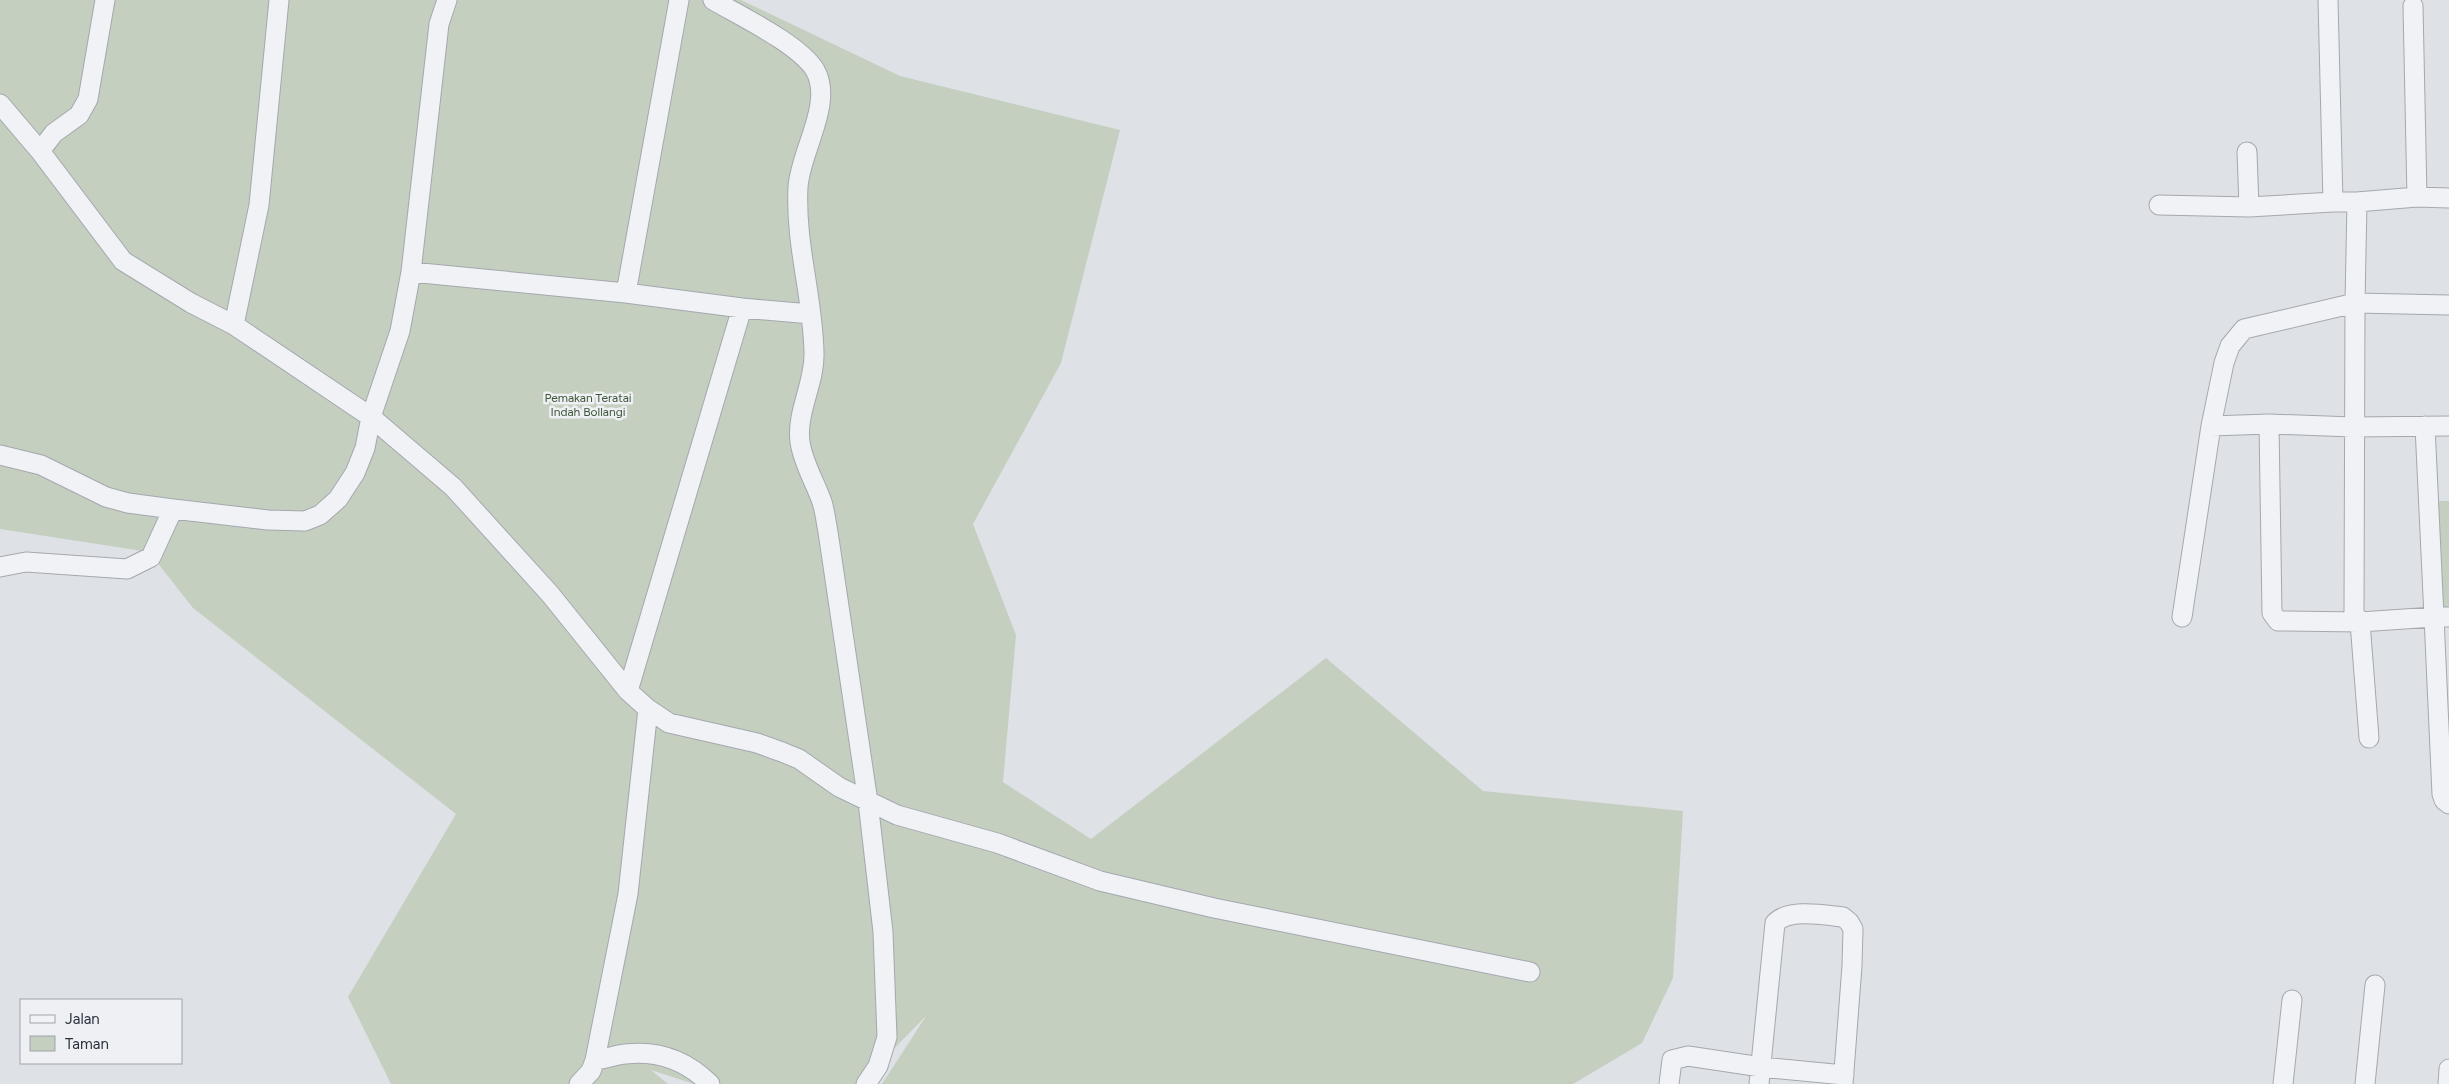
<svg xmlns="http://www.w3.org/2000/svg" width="2449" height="1084" font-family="Figtree,sans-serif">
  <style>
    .green { fill: #c4cfc0 }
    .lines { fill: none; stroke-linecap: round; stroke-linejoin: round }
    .minor-casing { stroke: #a4a8af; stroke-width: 21 }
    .minor { stroke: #f1f2f5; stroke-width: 19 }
    .labels { text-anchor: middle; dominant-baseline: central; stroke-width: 5; stroke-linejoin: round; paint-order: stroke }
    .park-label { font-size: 12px; fill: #3c5638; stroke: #eef0f4 }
  </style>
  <rect width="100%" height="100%" fill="#dee1e6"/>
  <path class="green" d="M0,0H741L900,76L1120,130L1061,363L973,524L1016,635L1003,782L1091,839L1326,658L1483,791L1683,811L1673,978L1642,1043L1573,1084H882L926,1016L859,1084H694L651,1070L668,1084H391L348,997L456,814L193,608L149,552L0,529Z
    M2438,501H2449V622H2444Z"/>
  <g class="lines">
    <g class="minor-casing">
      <path id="minor" d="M713,0C740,16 799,44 815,70C834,103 800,152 798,187C795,245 813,296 814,353C815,383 796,412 800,442C803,463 815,482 822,502C825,511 826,522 828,532L868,802L883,932L887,1037L878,1066L866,1084
        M2328,0L2333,202
        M2413,6L2417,197
        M0,104L40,151L123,261L191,303L234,325L371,417L453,487L550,594L628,691L648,709L669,723L757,743L782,752L799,759L839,787L897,815L997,843L1100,881L1214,908L1530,972
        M40,151L54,133L79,115L88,99L105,0
        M2247,152L2249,207
        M2357,202L2355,303L2449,305
        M2159,205L2249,207L2333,202H2357L2417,197L2449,198
        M411,272L626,293L742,308L811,314
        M626,293L679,0
        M234,325L259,205L279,0
        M2269,424L2353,427L2449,426
        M2211,426L2269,424L2272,613L2278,621L2360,622L2369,738
        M2425,426L2434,617H2449
        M0,455L41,465L106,497L128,503L173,509L268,520L305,521L320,515L338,499L355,473L365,448L371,417L400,331L411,272L439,24L447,0
        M0,567L26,562L127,569L151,557L173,509
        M2182,617L2211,426L2224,363L2230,346L2244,329L2355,303L2354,613L2360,622L2434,617L2442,794L2444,800L2449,804
        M628,691L742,308
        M595,1060L628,894L648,709
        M579,1084L591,1071L595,1060C606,1059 615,1055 625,1054C659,1050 687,1061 710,1084
        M1669,1084L1672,1060L1688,1056L1761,1067L1844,1075
        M1759,1084L1775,923C1789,908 1824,915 1843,917L1849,922L1853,929L1852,966L1843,1084
        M2283,1084L2292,1000
        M2365,1084L2375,985
        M2448,1084L2449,1069"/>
    </g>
    <use href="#minor" class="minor"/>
  </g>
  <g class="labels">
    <g class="park-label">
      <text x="588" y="398">Pemakan Teratai<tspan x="588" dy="14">Indah Bollangi</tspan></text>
    </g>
  </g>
  <rect x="20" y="999" width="162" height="65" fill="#eef0f4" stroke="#9fa3aa"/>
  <rect x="30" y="1015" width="25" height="8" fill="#f1f2f5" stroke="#9fa3aa"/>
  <text x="65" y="1024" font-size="15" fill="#292f3b">Jalan</text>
  <rect x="30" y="1036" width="25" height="15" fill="#c4cfc0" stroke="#9fa3aa"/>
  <text x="65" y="1049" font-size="15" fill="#292f3b">Taman</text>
</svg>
